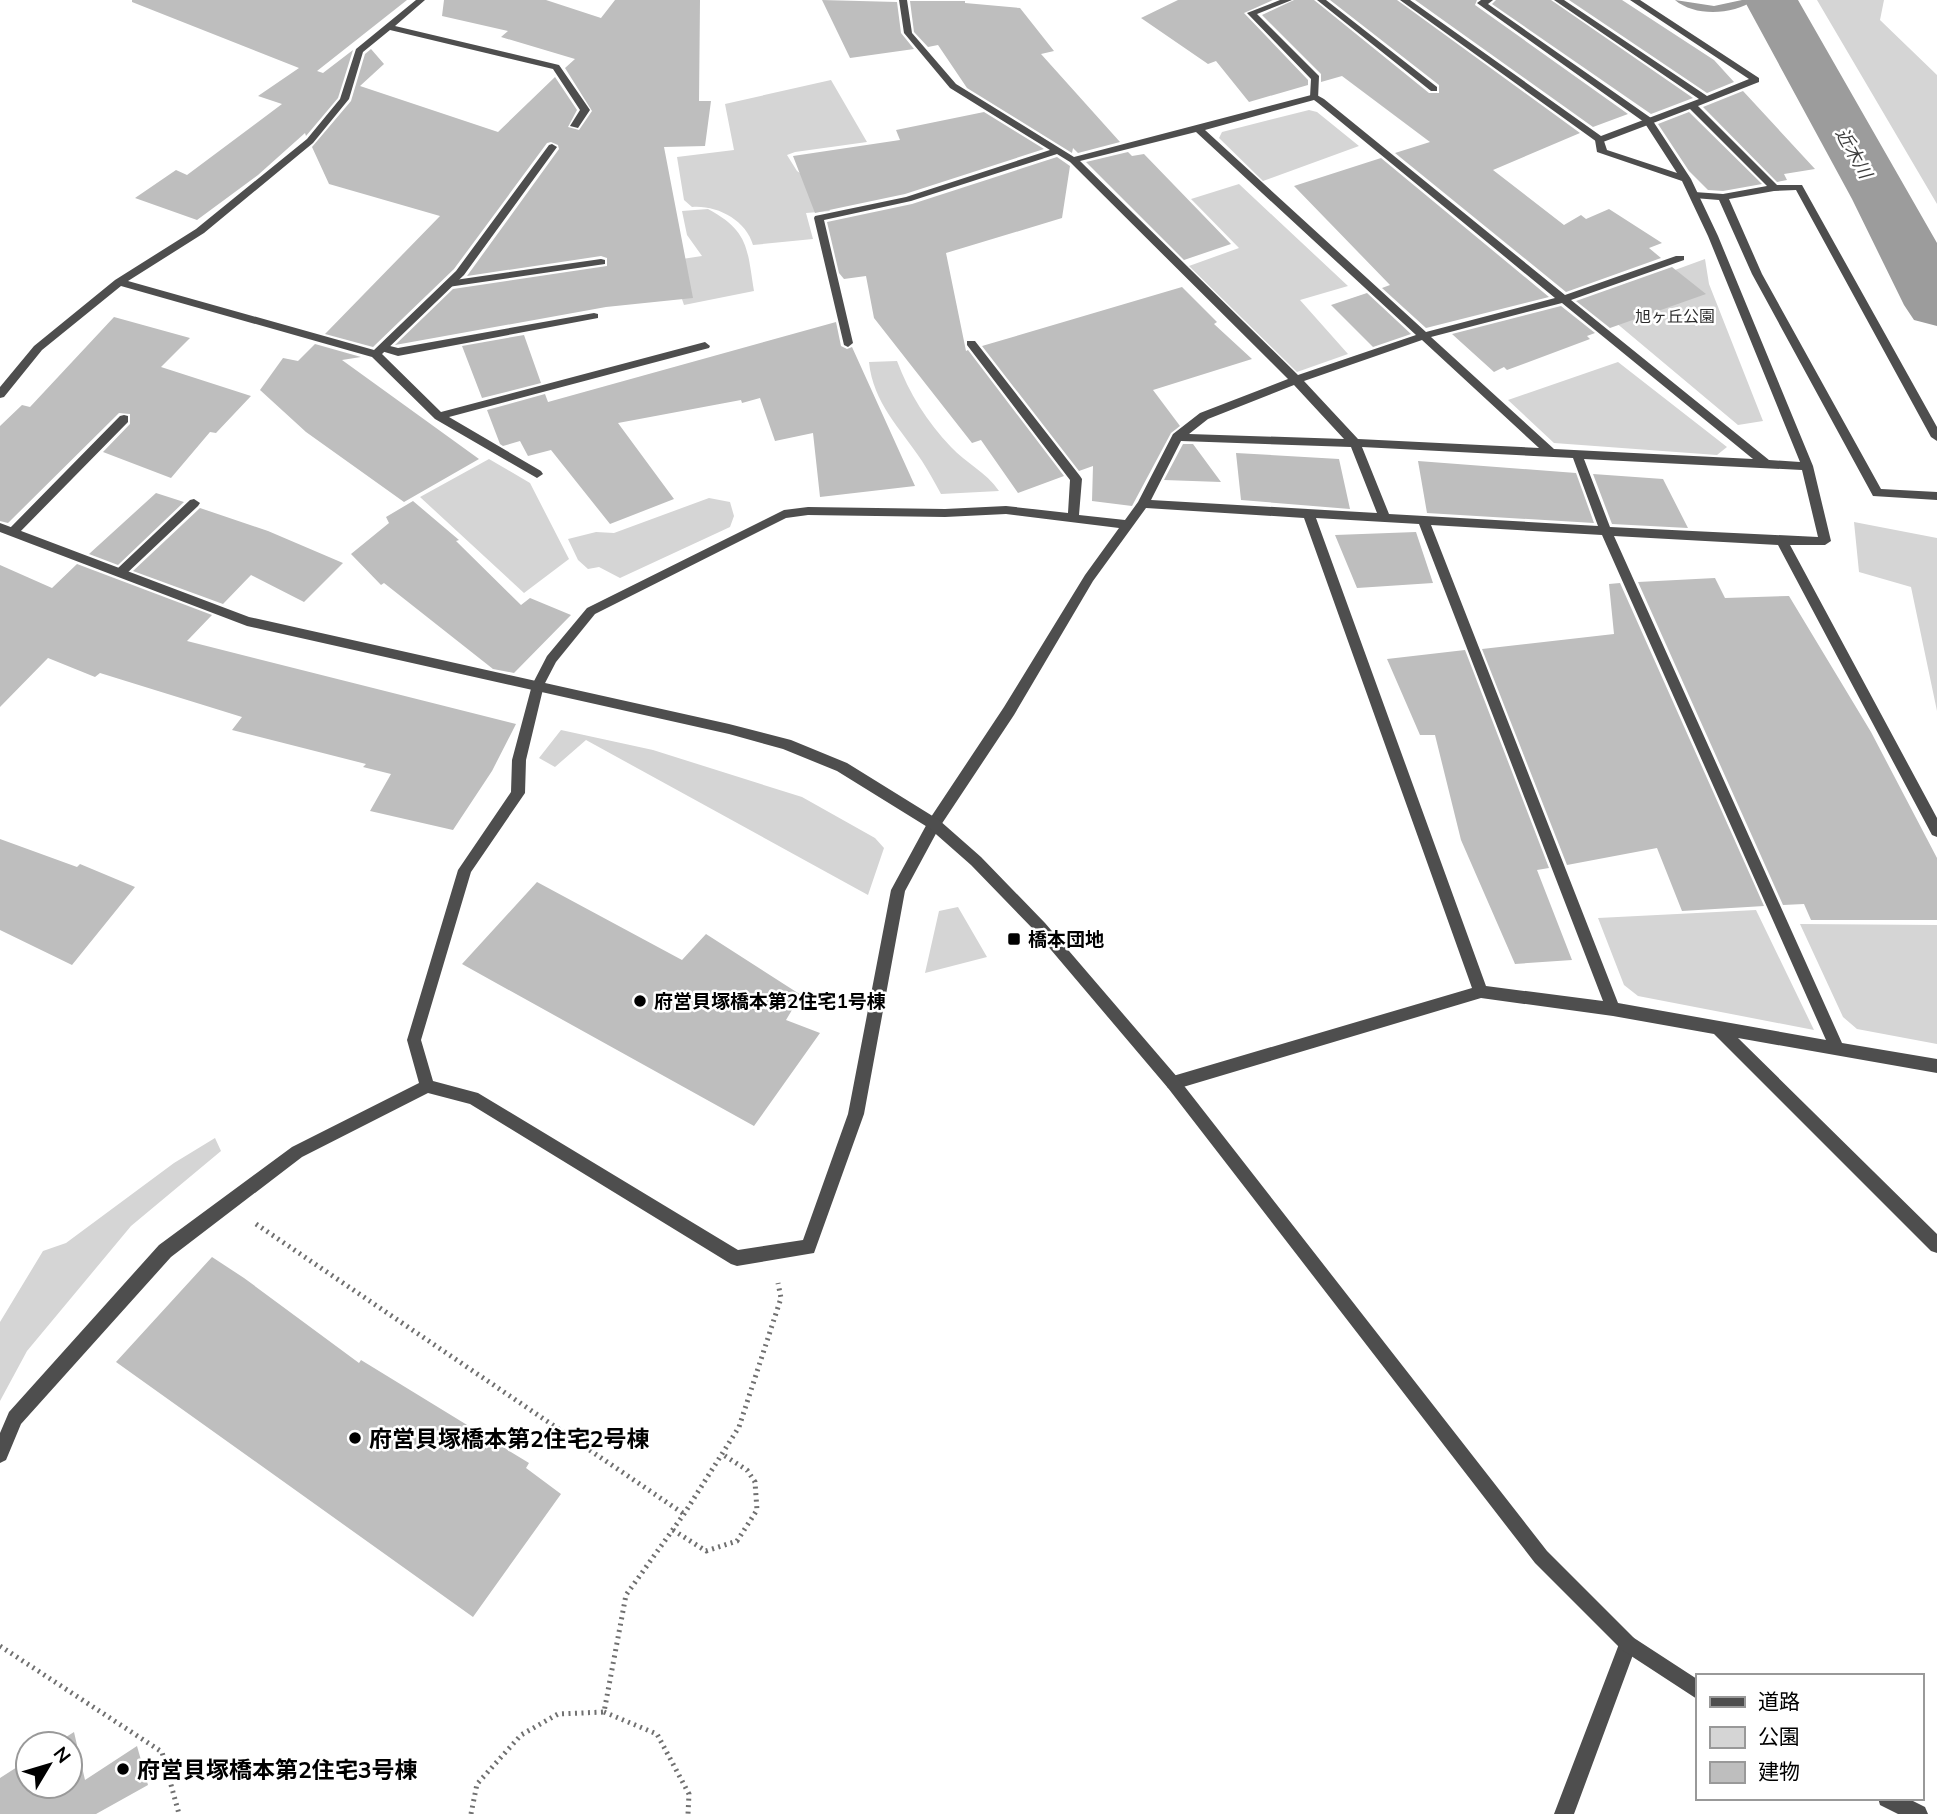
<svg xmlns="http://www.w3.org/2000/svg" width="1937" height="1814" font-family="Mulish,'Noto Sans JP',sans-serif">
  <style>
    .green { fill: #d5d5d5 }
    .lines { fill: none; stroke-linecap: round; stroke-linejoin: round }
    .stream { fill: #9c9c9c; fill-rule: evenodd }
    .river { fill: #9c9c9c; fill-rule: evenodd }
    .building { fill: #bebebe }
    .path { stroke: #707070; stroke-width: 5; stroke-dasharray: 2 4.5; stroke-linecap: butt }
    .service { fill: #4e4e4e; fill-rule: evenodd }
    .minor { fill: #4e4e4e; fill-rule: evenodd }
    .tertiary { fill: #4e4e4e; fill-rule: evenodd }
    .poi-dot { fill: #000; stroke: #fff; stroke-width: 2.5 }
    .labels { text-anchor: middle; dominant-baseline: central; stroke-width: 5; stroke-linejoin: round; paint-order: stroke }
    .far-park-label { font-size: 16px; fill: #2c2c2c; stroke: #fff }
    .far-water-label { font-size: 18px; font-style: italic; fill: #3d3d3d; stroke: #fff }
    .poi-label { font-size: 19px; font-weight: bold; fill: #000; stroke: #fff; text-anchor: start }
    .near-poi-label { font-size: 23px; font-weight: bold; fill: #000; stroke: #fff; text-anchor: start }
  </style>
  <rect width="100%" height="100%" fill="#fff"/>
  <path class="green" d="M1817,0H1884L1880,20L1937,75V204Z
    M831,80L867,142L795,152L787,155L797,171L816,184L830,211L806,213L813,239L753,245C746,220 717,205 692,207L684,200L677,157L734,150L725,104Z
    M1309,110L1317,112L1359,146L1263,181L1219,138L1222,132Z
    M1239,184L1348,286L1300,300L1348,354L1297,372L1189,266L1239,248L1191,199Z
    M708,209C749,231 747,248 754,291L684,305L669,261L702,256L687,235L682,211Z
    M1705,259L1709,284L1763,421L1738,425L1590,301Z
    M897,361C909,393 927,422 951,447C966,463 986,472 999,491L941,494C935,483 929,472 922,461C901,429 873,403 869,362Z
    M1618,362L1727,447L1717,455L1554,443L1508,400Z
    M489,459L530,483L569,559L524,593L420,497Z
    M709,498L730,502L734,516L730,527L620,578L599,567L588,569L578,560L568,539L596,532L614,533Z
    M1854,522L1937,538V711L1911,587L1859,572Z
    M561,730L653,750L802,797L875,838L884,848L868,895L586,740L555,767L539,758Z
    M958,907L987,957L925,973L939,911Z
    M1756,910L1814,1030L1638,996L1624,985L1598,918Z
    M1800,924L1937,925V1044L1857,1029L1843,1017Z
    M215,1138L221,1151L131,1226L27,1351L0,1401V1322L43,1251L66,1243L174,1163Z"/>
  <g class="lines">
    <path class="stream" d="M1675,0L1714,6L1742,0H1754C1733,15 1695,17 1675,0Z"/>
    <path class="river" d="M1744,0H1798L1937,243V326L1914,320L1904,305L1852,199Z"/>
  </g>
  <path class="building" d="M132,0H407L317,71L323,73L353,50L338,98L306,136L305,133L258,175L197,220L135,198L176,170L187,175L282,104L258,96L299,68L132,2Z
    M444,0H546L601,18L615,0H700L699,101H711L705,146L664,147L693,298L606,307L395,345L453,289L607,266V258L601,256L467,276L559,149L558,145L551,142L547,143L454,269L373,347L325,334L440,216L329,184L312,147L351,101L365,54L371,49L384,64L360,86L498,132L555,77L577,110L568,127L579,130L592,111L565,68L575,59L501,37L508,31L442,16Z
    M822,0L897,2L901,33L914,49L850,58Z
    M1178,0H1273L1244,13L1308,80V85L1249,102L1216,61L1208,64L1141,18Z
    M1294,0H1314L1429,93H1439V85L1330,0H1397L1580,133L1493,170L1564,225L1581,215L1586,219L1609,209L1662,243L1649,248L1661,258L1566,292L1395,153L1430,142L1342,76L1321,82V74L1262,15Z
    M1415,0H1477L1475,5L1628,114L1593,127Z
    M1496,0H1551L1693,98L1651,114L1492,4Z
    M1569,0H1622L1714,60L1734,82L1707,93Z
    M910,1H965V3L1020,8L1054,51L1041,54L1120,142L1078,153L1073,148L1072,153L967,88L938,45L928,47L914,32Z
    M1743,91L1815,169L1784,174L1787,180L1777,182L1703,107Z
    M984,112L1044,149L905,194L815,213L793,156L900,140L896,130Z
    M1689,112L1762,184L1723,191L1708,190L1689,171L1658,124Z
    M1128,152L1132,156L1144,154L1231,244L1184,260L1086,162Z
    M1057,157L1070,166L1062,218L946,253L966,351L968,350L1064,476L1018,493L981,440L972,443L874,318L866,276L844,279L839,273L827,222L912,204Z
    M1381,158L1549,297L1426,328L1382,288L1390,285L1294,186Z
    M1672,267L1706,294L1610,328L1576,301Z
    M1182,287L1217,322L1214,324L1252,359L1153,390L1180,426L1171,433L1132,506L1092,501L1093,466L1079,471L982,346Z
    M1367,293L1411,334L1373,347L1331,305Z
    M1561,306L1595,333L1587,336L1590,339L1507,370L1504,367L1494,372L1452,334Z
    M114,317L190,338L161,367L251,396L216,433L210,432L171,478L103,452L130,424V414L119,413L8,523L0,521V426L22,405L30,407Z
    M836,322L841,346L847,349L852,347L915,486L820,497L813,433L775,441L760,398L742,403L741,400L618,423L674,499L610,524L551,450L528,456L520,441L503,446L500,444L487,410L545,394L548,402Z
    M524,335L541,383L482,398L462,346Z
    M315,344L361,357L342,360L479,459L404,502L306,432L260,390L283,358L298,361Z
    M1183,444H1193L1221,482L1164,480Z
    M1236,453L1339,459L1350,509L1241,500Z
    M1418,461L1576,473L1594,523L1427,513Z
    M1593,474L1663,479L1688,528L1612,524Z
    M156,493L184,502L118,565L89,554Z
    M413,501L459,540L456,541L521,605L530,598L571,615L514,673L493,669L384,583L381,585L351,554L389,523L386,517Z
    M200,508L268,531L343,563L304,602L251,575L223,604L133,571Z
    M1416,532L1433,583L1357,588L1335,535Z
    M77,564L212,615L187,641L516,724L492,771L453,830L370,811L391,774L363,767L366,764L232,730L242,717L100,673L95,677L48,658L0,707V565L52,588Z
    M1715,578L1725,598L1789,596L1871,732L1937,858V920H1811L1804,904L1783,905L1638,582Z
    M1620,583L1764,906L1682,911L1657,848L1567,865L1482,649L1614,634L1609,584Z
    M1465,650L1549,868L1537,870L1572,960L1515,964L1461,840L1435,735H1420L1387,659Z
    M0,839L77,867L80,864L135,887L72,965L0,930Z
    M537,882L682,960L706,934L801,995L786,1020L820,1033L754,1126L462,964Z
    M212,1257L244,1278L359,1363L361,1360L529,1463L526,1468L561,1494L473,1617L116,1362Z
    M74,1732L85,1780L137,1746L148,1785L96,1814H0V1778L28,1760V1786H70V1744H55Z"/>
  <g class="lines">
    <path class="path" d="M256,1224L684,1514
      M673,1530L706,1551L737,1541L757,1510L755,1482L747,1470L722,1454
      M0,1646L162,1752L179,1814
      M604,1712L657,1734L689,1794L688,1814
      M471,1814L477,1784L521,1735L558,1714L604,1712L626,1595L684,1514L739,1427L781,1298L778,1283"/>
    <path class="service" d="M1280,0H1292L1257,14L1319,76L1318,99L1310,97L1311,79L1247,13Z
      M1317,0H1326L1437,87V91H1431Z
      M1400,0H1410L1601,136L1699,99L1554,0H1564L1707,96L1749,79L1630,0H1640L1759,78V82L1698,106L1777,185H1802L1937,427V441L1931,437L1796,190L1774,191L1729,199L1762,274L1881,489L1937,492V500L1873,496L1752,274L1719,200L1694,198L1689,195L1694,192L1723,194L1767,186L1690,109L1603,142H1597Z
      M601,259L605,260V264L448,287L443,284L448,281Z
      M594,313L598,314V318L398,356L378,350L377,348L382,344L398,348Z
      M124,415L128,416V422L17,535H9V529L120,416Z
      M194,499L200,503L198,506L125,575H117L115,572L117,569L190,500Z"/>
    <path class="minor" d="M416,0H425L395,26L559,65L590,110L578,128L570,126L580,110L553,69L390,30L363,52L349,99L313,143L204,233L128,281L374,350L456,271L549,145L552,144L557,147L464,275L382,354L441,412L705,342L710,346L709,348L449,417L541,471L543,474L537,478L435,419L372,357L121,286L42,350L4,397L0,398V387L34,346L115,280L196,229L307,139L340,99L356,49Z
      M899,0H907L912,33L956,84L1074,157L1315,94L1324,99L1565,295L1676,256H1684V260L1571,300L1769,460L1800,462L1708,236L1682,181L1597,152L1595,140L1603,138L1607,150L1677,173L1644,122L1477,3L1481,0H1493L1488,4L1651,118L1691,179L1718,236L1813,466L1831,541L1825,545H1790L1937,818V837L1932,835L1778,545L1614,536L1842,1043L1937,1059V1073L1738,1038L1937,1234V1253L1931,1251L1714,1034L1613,1016L1481,998L1173,1090L1168,1088L1165,1083L1168,1078L1173,1076L1472,988L1304,518L1146,508L1093,581L1014,715L939,828L905,891L864,1114L814,1253L737,1266L731,1264L470,1104L428,1093L302,1157L171,1257L21,1424L6,1460L0,1463V1433L9,1412L159,1245L292,1147L419,1083L407,1040L458,870L511,792L512,760L532,685L547,656L587,608L784,510L808,507L945,509L1006,506L1068,513L1070,480L967,345V341H975L1080,476L1082,479L1079,515L1125,520L1138,502L1173,434L1200,413L1288,379L1070,162L1057,154L911,201L824,220L853,343L848,347L844,345L814,218L815,216L906,197L1050,150L950,88L904,33ZM1314,100L1318,103L1555,298L1426,332L1205,130ZM1196,132L1416,335L1298,375L1080,161ZM1562,303L1753,459L1554,449L1431,337ZM1422,340L1539,448L1358,439L1304,381ZM1294,385L1344,439L1189,434L1208,419ZM1181,441L1351,447L1377,513L1151,500ZM1362,447L1573,458L1598,526L1389,514ZM1584,459L1802,470L1818,537L1610,527ZM1006,514L1119,528L1085,575L1004,707L929,820L891,890L848,1114L803,1240L738,1250L478,1093L433,1081L421,1040L471,872L525,793L526,760L544,685L556,662L595,614L786,518L808,515L945,517ZM1316,518L1419,524L1603,1001L1486,986ZM1431,525L1602,535L1826,1040L1618,1003Z
      M1628,1635L1634,1638L1637,1644L1574,1814H1554L1619,1644L1622,1638Z"/>
    <path class="tertiary" d="M0,523L249,617L729,724L791,740L847,763L939,820L981,857L1045,923L1178,1078L1547,1551L1634,1638L1697,1679V1699L1622,1650L1535,1563L1168,1088L1035,931L971,865L929,828L837,771L783,749L729,734L247,626L0,532Z
      M1878,1798H1907L1925,1807L1928,1814H1898L1880,1805Z"/>
  </g>
  <g class="poi-dot">
    <rect x="1007" y="932" width="14" height="14" rx="3.5"/>
    <circle cx="640" cy="1001" r="7"/>
    <circle cx="355" cy="1438" r="7"/>
    <circle cx="123" cy="1769" r="7"/>
  </g>
  <g class="labels">
    <g class="far-park-label">
      <text x="1675" y="316">旭ヶ丘公園</text>
    </g>
    <g class="far-water-label">
      <text transform="translate(1854 153) rotate(61)">近木川</text>
    </g>
    <g class="poi-label">
      <text x="1028" y="939">橋本団地</text>
      <text x="654" y="1001">府営貝塚橋本第2住宅1号棟</text>
    </g>
    <g class="near-poi-label">
      <text x="369" y="1438">府営貝塚橋本第2住宅2号棟</text>
      <text x="137" y="1769">府営貝塚橋本第2住宅3号棟</text>
    </g>
  </g>
  <rect x="1696" y="1674" width="228" height="126" fill="#ffffff" stroke="#999999" stroke-width="2"/>
  <rect x="1710" y="1697" width="35" height="10" fill="#4e4e4e" stroke="#999999" stroke-width="2"/>
  <text x="1758" y="1709" font-size="21" fill="#000000">道路</text>
  <rect x="1710" y="1727" width="35" height="21" fill="#d5d5d5" stroke="#999999" stroke-width="2"/>
  <text x="1758" y="1744" font-size="21" fill="#000000">公園</text>
  <rect x="1710" y="1762" width="35" height="21" fill="#bebebe" stroke="#999999" stroke-width="2"/>
  <text x="1758" y="1779" font-size="21" fill="#000000">建物</text>
  <g transform="translate(49 1765) rotate(52)"><circle r="33" fill="#ffffff" stroke="#999999" stroke-width="2"/>
  <path d="M0-5L12 26L0 18L-12 26Z" fill="#000000"/>
  <text y="-10" font-size="19" font-weight="bold" text-anchor="middle" fill="#000000">N</text>
  </g>
</svg>
